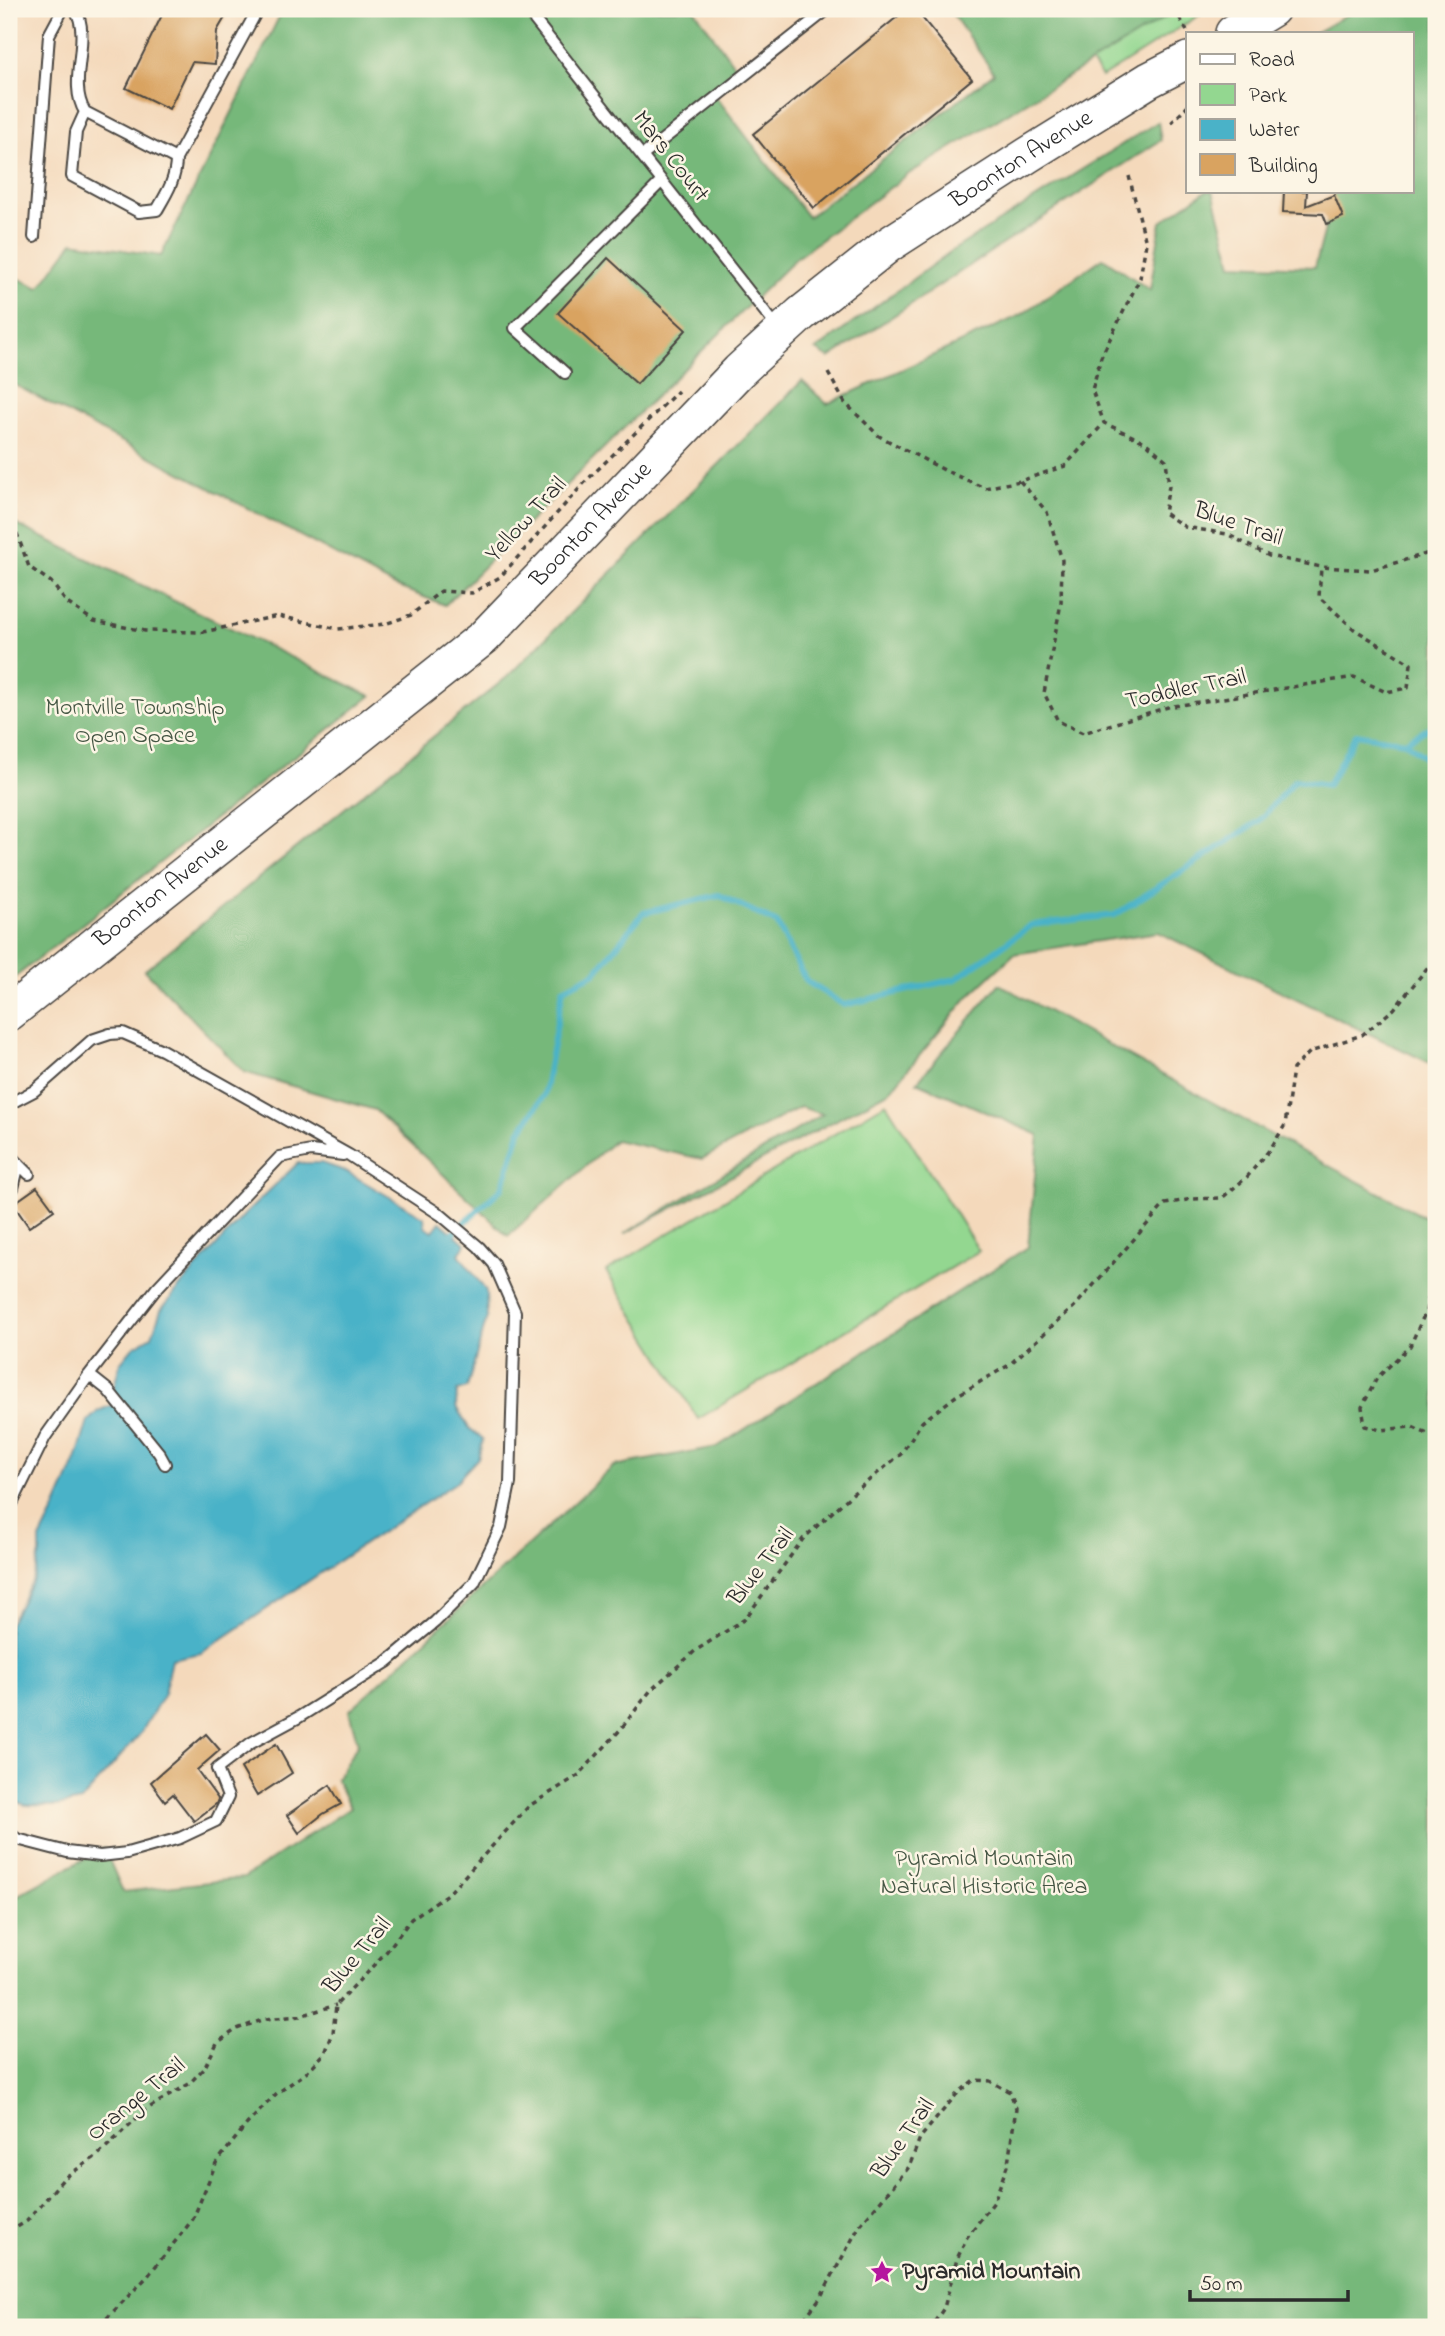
<svg xmlns="http://www.w3.org/2000/svg" width="1445" height="2336" font-family="'Indie Flower',sans-serif">
  <style>
    .green { fill: #93d790; stroke: #5f815e; stroke-width: 2 }
    .forest { fill: #76b87a; stroke: #507252; stroke-width: 2 }
    .water { fill: #4ab2c8; stroke: #3a6e7a; stroke-width: 2 }
    .lines { fill: none; stroke-linecap: round; stroke-linejoin: round }
    .stream { stroke: #4ab2c8; stroke-width: 6 }
    .building { fill: #d9a360 }
    .service-casing { stroke: #494541; stroke-width: 14 }
    .primary-casing { stroke: #494541; stroke-width: 38 }
    .path { stroke: #494541; stroke-width: 3.5; stroke-dasharray: 5 5; stroke-linecap: butt }
    .service { stroke: #fff; stroke-width: 10 }
    .primary { stroke: #fff; stroke-width: 35 }
    .labels { text-anchor: middle; dominant-baseline: central; stroke-width: 5; stroke-linejoin: round; paint-order: stroke }
    .street-label { font-size: 24px; fill: #2b2b2b; stroke: #fcf5e5 }
    .park-label { font-size: 24px; fill: #455644; stroke: #fcf5e5 }
    .poi-label { font-size: 24px; font-weight: bold; fill: #2b2b2b; stroke: #fcf5e5; text-anchor: start }
  </style>
  <rect width="100%" height="100%" fill="#fcf5e5"/>
  <filter id="ink" filterUnits="userSpaceOnUse"><feTurbulence type="fractalNoise" baseFrequency=".0143" numOctaves="2"/><feDisplacementMap in="SourceGraphic" scale="14" xChannelSelector="R" yChannelSelector="G"/><feConvolveMatrix kernelMatrix="1 2 1 2 8 2 1 2 1" color-interpolation-filters="sRGB"/></filter>
  <filter id="wash" filterUnits="userSpaceOnUse"><feTurbulence type="fractalNoise" baseFrequency=".00686" numOctaves="4" result="noise"/><feDisplacementMap in="SourceGraphic" scale="28" xChannelSelector="R" yChannelSelector="G"/><feGaussianBlur stdDeviation="1.57" result="paint"/><feColorMatrix in="noise" values="0 0 0 0 0 0 0 0 0 0 0 0 0 0 0 0 0 1.4 0 .05"/><feComposite in="paint" operator="in"/></filter>
  <g filter="url(#wash)">
    <rect width="100%" height="100%" fill="#f4d9bb"/>
    <path class="green" d="M1049,9H1209L1102,77Z
      M886,1103L979,1251L698,1419L606,1271Z"/>
    <path class="forest" d="M283,9H694L739,72L714,94L808,217L994,73L949,9H1179L907,175L795,259L445,605L395,586L9,382V274L39,288L73,242L161,256Z
      M1357,9H1436V1066L1158,932L1014,954L968,997L890,1091L624,1234L823,1114L800,1107L702,1159L615,1140L508,1236L375,1110L244,1072L145,970L507,677L802,381L827,404L1021,315L1103,258L1150,290L1161,222L1206,191H1213L1232,264L1315,267L1335,191H1412V33H1315Z
      M1158,122L1161,140L829,358L816,350L950,252Z
      M9,521L371,696L9,982Z
      M999,984L1275,1137L1436,1223V2327H9V1900L104,1848L123,1892L244,1878L350,1808L336,1779L358,1744L349,1711L614,1466L717,1447L1028,1247L1039,1135L917,1082Z"/>
    <path class="water" d="M298,1163H322L345,1171L424,1217L425,1227L433,1231L440,1222L466,1244L459,1254L486,1291L487,1317L467,1388L457,1391L456,1407L469,1428L483,1439L478,1458L455,1483L201,1653L171,1659L164,1694L141,1733L81,1801L56,1806L25,1805L9,1799V1625L34,1578L40,1554V1539L55,1509L76,1460L88,1421L98,1411L112,1405V1394L120,1363L133,1347L152,1336L161,1310L182,1284L243,1216Z"/>
    <g class="lines">
      <path class="stream" d="M1405,742L1436,767
        M453,1233L502,1188L520,1132L544,1095L563,989L595,973L643,913L719,895L777,923L806,981L844,1005L956,979L1031,925L1115,915L1259,821L1295,780L1328,785L1356,734L1405,742L1436,724"/>
    </g>
    <g id="blocks">
      <path class="building" d="M165,9H230L217,31L215,64L192,62L169,109L126,88Z
        M907,9H915L972,79L814,208L753,134Z
        M1284,191H1307L1306,206L1334,195L1343,217L1327,224L1323,214L1283,212Z
        M608,258L686,330L637,384L558,313Z
        M37,1187L54,1210L29,1227L13,1204Z
        M206,1734L220,1750L197,1770L218,1799L216,1804L194,1821L173,1794L165,1801L151,1782Z
        M276,1744L292,1773L257,1796L241,1768Z
        M330,1785L341,1804L323,1814L299,1833L287,1815Z"/>
    </g>
  </g>
  <g filter="url(#ink)">
    <use href="#blocks" fill-opacity="0" stroke="#494541" stroke-width="2"/>
    <g class="lines">
      <g class="service-casing">
        <path id="service" d="M75,9C93,39 66,81 85,112L176,159L258,9
          M526,9L777,327
          M85,112L76,132L72,176L139,212L157,210C167,193 176,179 176,159
          M642,156L828,9
          M34,237L49,35L63,9
          M565,373L515,328L662,181
          M9,1104L34,1091L92,1040L110,1034L123,1033L162,1050L349,1155L441,1215L479,1247L494,1264L515,1312L510,1483L501,1527L474,1583L435,1622L387,1662L299,1717L251,1743L217,1769L228,1797L216,1821L180,1838L127,1853L100,1856L67,1852L17,1839L9,1833
          M9,1154L29,1174
          M9,1193L13,1188L19,1164
          M89,1375L108,1390L159,1453L165,1464
          M9,1510L45,1437L89,1375L156,1289L226,1214L280,1157L311,1151L343,1155"/>
      </g>
      <g class="primary-casing">
        <g id="primary">
          <path d="M1233,33L1272,9"/>
          <path id="s1" d="M9,1013L484,637L739,371L801,314L888,245L1028,155L1149,80L1188,60"/>
        </g>
      </g>
      <path class="path" d="M1175,9L1188,33
        M1171,123L1188,106
        M1129,176L1146,243L1140,278L1101,357L1092,390L1104,423L1145,442L1166,460L1169,486L1164,513L1185,527L1227,534L1269,556L1321,567L1371,570L1436,551
        M828,373L845,403L879,436L946,471L985,488L1020,481L1065,466L1104,423
        M1020,481L1047,512L1062,560L1061,603L1044,693L1058,721L1083,733L1168,707L1354,677L1386,692L1408,688L1411,664L1354,629L1319,597L1321,567
        M9,515L11,517L29,567L51,582L67,603L94,621L145,631L203,632L278,616L338,629L385,624L411,615L441,591L472,593L500,577L586,481L678,391
        M1436,1257L1426,1311L1410,1346L1377,1378L1362,1407L1365,1426L1381,1430L1412,1427L1436,1438
        M9,2232L27,2221L64,2178L97,2156L145,2110L189,2084L205,2067L217,2043L237,2029L265,2019L300,2016L336,2005
        M102,2327L104,2321L147,2277L193,2219L216,2163L247,2124L276,2094L306,2073L325,2053L333,2033L336,2005L387,1951L411,1919L450,1892L529,1806L579,1775L620,1730L651,1690L695,1651L745,1619L803,1539L851,1495L901,1454L922,1422L956,1396L1009,1365L1076,1305L1165,1204L1192,1199L1222,1198L1247,1177L1271,1148L1285,1125L1293,1069L1310,1052L1362,1035L1394,1009L1436,957
        M798,2327L820,2298L860,2225L909,2167L920,2138L956,2095L974,2080L990,2081L1010,2092L1016,2108L1008,2163L994,2202L967,2237L957,2259L944,2308L931,2327"/>
      <use href="#service" class="service"/>
      <use href="#primary" class="primary"/>
    </g>
  </g>
  <defs>
    <g id="sight-bare" transform="scale(1.89)"><path d="M0-6L1.8-2.2L6-1.7L2.9 1.2L3.7 5.4L0 3.3L-3.7 5.4L-2.9 1.2L-6-1.7L-1.8-2.2Z" fill="#b5179e" stroke="#fcf5e5" stroke-width="2.5" paint-order="stroke"/></g>
  </defs>
  <g fill-rule="evenodd">
    <use href="#sight-bare" x="882" y="2272"/>
  </g>
  <g class="labels">
    <g class="street-label">
      <text transform="translate(670 157) rotate(52)">Mars Court</text>
      <text stroke="none"><textPath href="#s1" startOffset="1328">Boonton Avenue</textPath></text>
      <text transform="translate(527 520) rotate(-47)">Yellow Trail</text>
      <text stroke="none"><textPath href="#s1" startOffset="761">Boonton Avenue</textPath></text>
      <text transform="translate(1238 525) rotate(19)">Blue Trail</text>
      <text transform="translate(1186 690) rotate(-12)">Toddler Trail</text>
      <text stroke="none"><textPath href="#s1" startOffset="194">Boonton Avenue</textPath></text>
      <text transform="translate(762 1567) rotate(-52)">Blue Trail</text>
      <text transform="translate(358 1956) rotate(-50)">Blue Trail</text>
      <text transform="translate(137 2100) rotate(-39)">Orange Trail</text>
      <text transform="translate(904 2139) rotate(-55)">Blue Trail</text>
    </g>
    <g class="park-label">
      <text x="135" y="708">Montville Township<tspan x="135" dy="28">Open Space</tspan></text>
      <text x="984" y="1859">Pyramid Mountain<tspan x="984" dy="28">Natural Historic Area</tspan></text>
    </g>
    <g class="poi-label">
      <text x="902" y="2272">Pyramid Mountain</text>
    </g>
  </g>
  <rect width="1445" height="2336" fill="none" stroke="#fcf5e5" stroke-width="35"/>
  <rect x="1186" y="32" width="228" height="161" fill="#fcf5e5" stroke="#a8a49b" stroke-width="2"/>
  <rect x="1200" y="54" width="35" height="10" fill="#ffffff" stroke="#a8a49b" stroke-width="2"/>
  <text x="1249" y="66" font-size="21" fill="#2b2b2b">Road</text>
  <rect x="1200" y="84" width="35" height="21" fill="#93d790" stroke="#a8a49b" stroke-width="2"/>
  <text x="1249" y="102" font-size="21" fill="#2b2b2b">Park</text>
  <rect x="1200" y="119" width="35" height="21" fill="#4ab2c8" stroke="#a8a49b" stroke-width="2"/>
  <text x="1249" y="136" font-size="21" fill="#2b2b2b">Water</text>
  <rect x="1200" y="154" width="35" height="21" fill="#d9a360" stroke="#a8a49b" stroke-width="2"/>
  <text x="1249" y="172" font-size="21" fill="#2b2b2b">Building</text>
  <path d="M1190 2290v10h158v-10" fill="none" stroke="#2b2b2b" stroke-width="3.5"/>
  <text x="1200" y="2290" font-size="21" fill="#2b2b2b" stroke="#fcf5e5" stroke-width="5" paint-order="stroke">50 m</text>
</svg>
